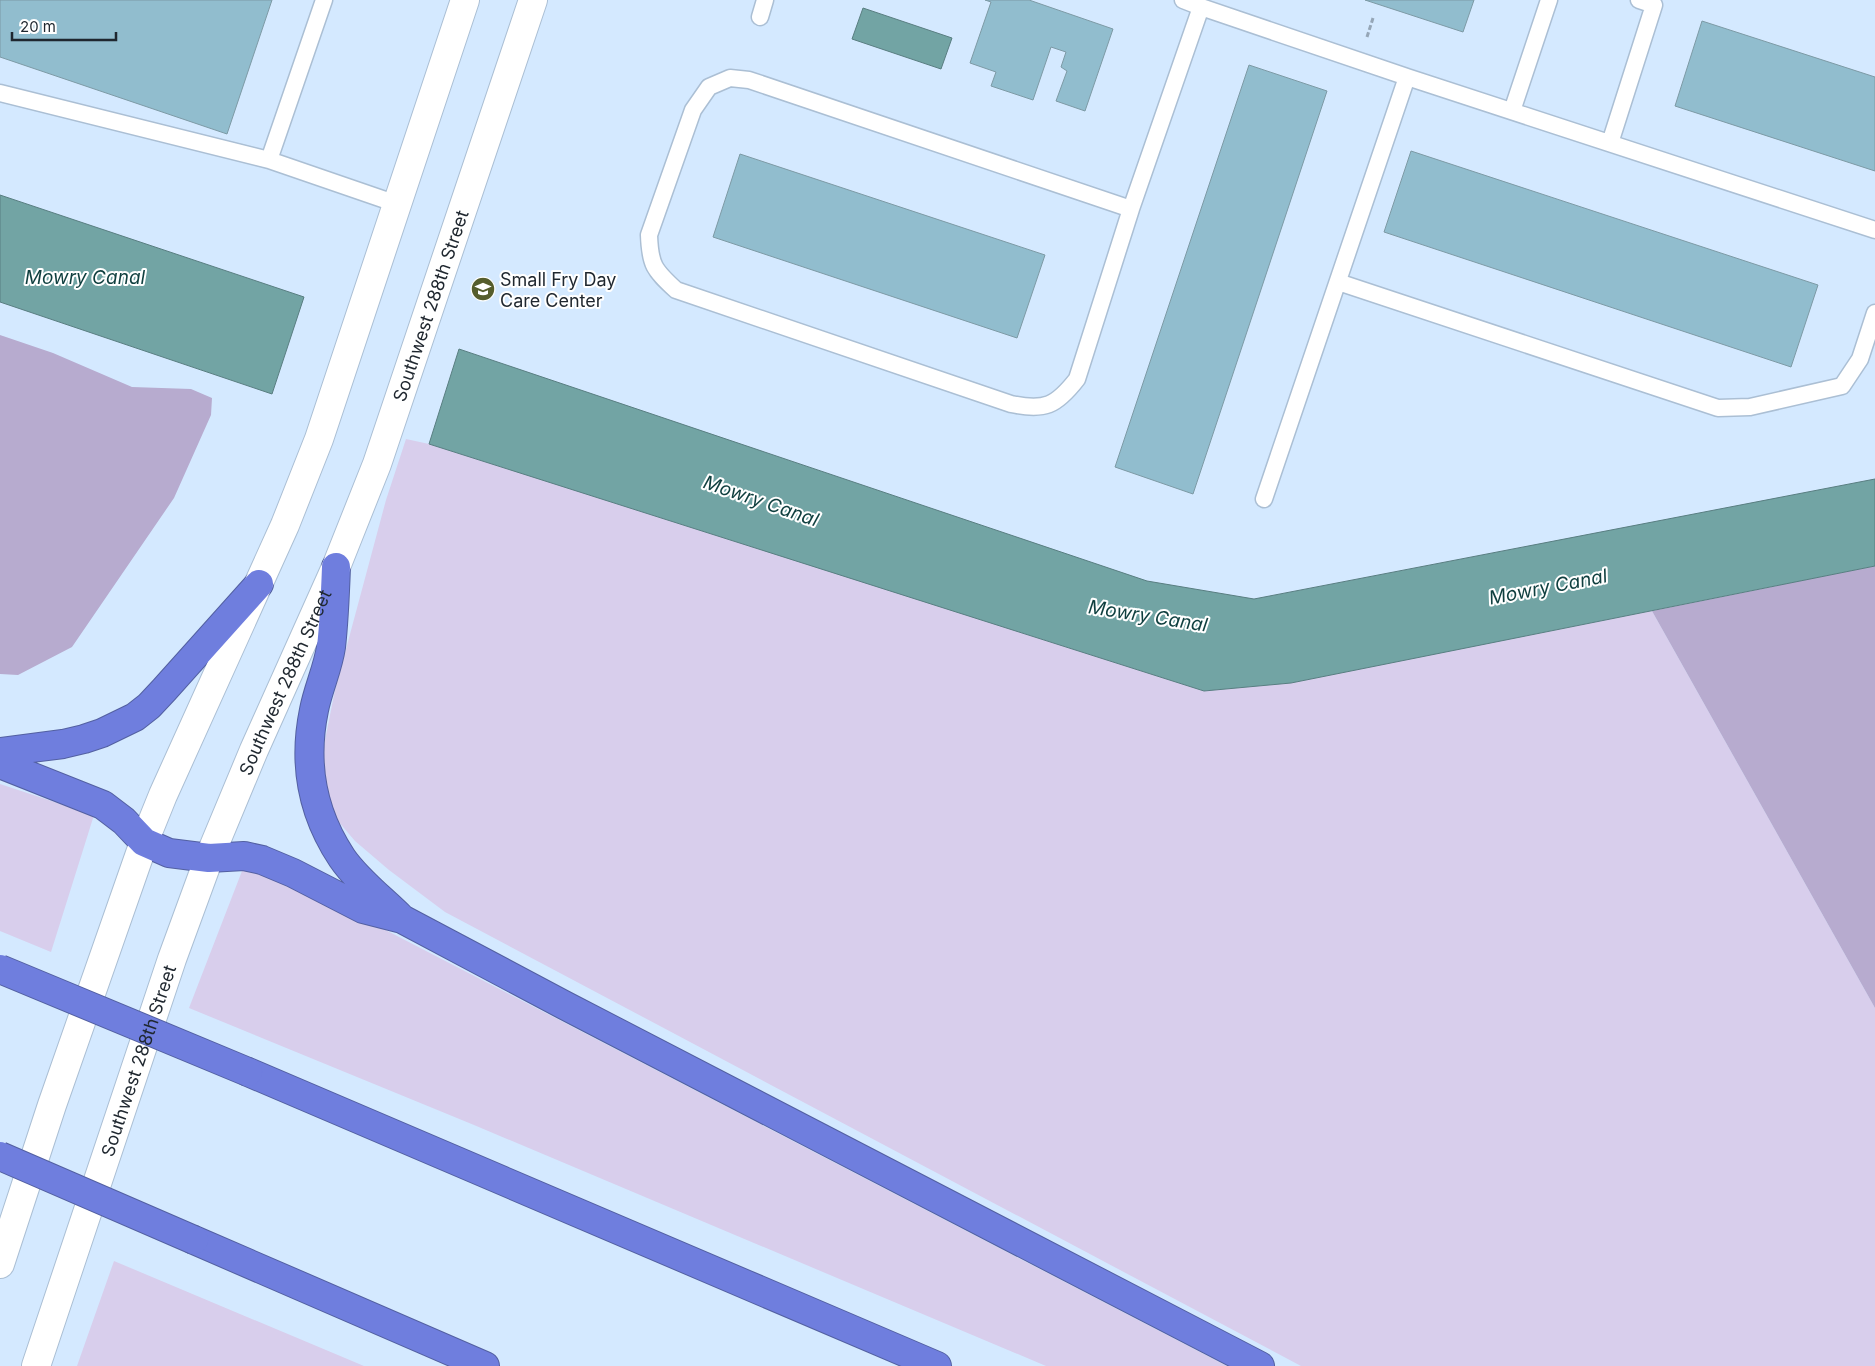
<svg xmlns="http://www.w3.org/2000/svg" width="1875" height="1366" font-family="Inter,sans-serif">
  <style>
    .green { fill: #d8ceec }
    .forest { fill: #b7abcf }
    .water { fill: #72a4a4; stroke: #597e81 }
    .building { fill: #91bdce; stroke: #7d9aa5 }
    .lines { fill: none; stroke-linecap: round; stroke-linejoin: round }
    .lane-casing { stroke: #abbfd4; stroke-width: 19 }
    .secondary-casing { stroke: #abbfd4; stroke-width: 30 }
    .highway-casing { stroke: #5360a1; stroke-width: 30 }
    .path { stroke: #95a6b7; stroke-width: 3; stroke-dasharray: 5 2.5; stroke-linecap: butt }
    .lane { stroke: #fff; stroke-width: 16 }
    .secondary { stroke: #fff; stroke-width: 28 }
    .highway { stroke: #6f7ede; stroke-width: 28 }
    .highway-bridge-casing { stroke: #5360a1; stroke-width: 30; stroke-linecap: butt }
    .highway-bridge { stroke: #6f7ede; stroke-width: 28 }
    .labels { text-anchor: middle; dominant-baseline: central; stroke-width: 4; stroke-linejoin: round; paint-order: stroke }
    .poi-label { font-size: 18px; fill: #1f272f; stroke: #fff; text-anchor: start }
    .street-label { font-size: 18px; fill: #1f272f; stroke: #fff }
    .water-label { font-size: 19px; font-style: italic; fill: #0f3f3f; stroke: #fff }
  </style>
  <rect width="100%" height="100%" fill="#d4e9ff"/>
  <path class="green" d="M406,439L429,444L1204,691L1291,683L1652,611L1875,1008V1366H1301L445,912L389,870L355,841L332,814L324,775V745L335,690L386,500Z
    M0,784L94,815L51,952L0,931Z
    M266,868L1227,1366H1046L474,1125L189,1008L242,871Z
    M114,1261L364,1366H77Z"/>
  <path class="forest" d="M0,335L53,353L132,387L191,389L212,398L211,415L174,498L72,647L18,675L0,674Z
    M1875,566V1008L1652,611Z"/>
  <path class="water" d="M863,8L952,38L941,69L852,39Z
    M0,195L304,297L272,394L0,302Z
    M459,349L1147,581L1254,599L1875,479V566L1291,683L1204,691L429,444Z"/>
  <path class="building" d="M0,0H272L227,134L0,57Z
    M985,0H1029L1113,29L1085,111L1056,101L1067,71L1061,67L1066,52L1051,47L1033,100L991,86L996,72L970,63L991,2Z
    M1365,0H1474L1463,32Z
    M1702,21L1875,77V171L1675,106Z
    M1249,65L1327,91L1193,494L1115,467Z
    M1411,151L1818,285L1791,367L1384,232Z
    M740,154L1045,255L1017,338L713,237Z"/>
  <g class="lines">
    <g class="lane-casing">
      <path id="lane" d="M324,0L269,160L397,204
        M1201,7L1407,77L1264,499
        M760,17L765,0
        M1407,77L1875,230
        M0,93L269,160
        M1512,111L1549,0
        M1610,143L1654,5L1639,0
        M1131,209L749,80L730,78L709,87L693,110L649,235C650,265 654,270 676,290L1011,404C1045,411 1056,406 1077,379L1131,209L1201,7L1183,0
        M1338,282L1718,408L1750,407L1842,386L1860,359L1875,313"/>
    </g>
    <g class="secondary-casing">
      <g id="secondary">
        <path d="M0,1264L52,1105L144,842L163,795L285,525L319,439L465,0"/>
        <path id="s1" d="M36,1366L172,959L209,858L254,750L336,567L377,464L533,0"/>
      </g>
    </g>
    <g class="highway-casing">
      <path id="highway" d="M336,567C335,594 334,621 331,647C328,668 318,689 314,710C303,763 312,813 342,858C357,880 382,899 401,918
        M0,752L63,744L84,739L102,733L135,717L149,706L164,690L259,584
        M0,764L103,805L124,821L144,842L169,853L209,858L244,856L262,860L293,873L363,909L402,919L564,1005L1260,1366
        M248,1072L937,1366
        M194,1240L485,1366"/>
    </g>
    <path class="path" d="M1367,37L1373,18"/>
    <use href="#lane" class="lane"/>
    <use href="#secondary" class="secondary"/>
    <use href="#highway" class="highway"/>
    <g class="highway-bridge-casing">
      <path id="highway-bridge" d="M0,969L248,1072
        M0,1156L194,1240"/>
    </g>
    <use href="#highway-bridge" class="highway-bridge"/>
  </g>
  <defs>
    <g id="school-disc" transform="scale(1.25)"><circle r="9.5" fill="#555d2c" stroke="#fff"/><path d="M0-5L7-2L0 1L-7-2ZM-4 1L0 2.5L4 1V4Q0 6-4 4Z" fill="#fff"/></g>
  </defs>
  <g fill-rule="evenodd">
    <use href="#school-disc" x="483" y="289"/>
  </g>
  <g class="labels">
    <g class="poi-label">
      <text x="500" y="279">Small Fry Day<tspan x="500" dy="21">Care Center</tspan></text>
    </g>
    <g class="street-label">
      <text stroke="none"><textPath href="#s1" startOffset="1132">Southwest 288th Street</textPath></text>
      <text stroke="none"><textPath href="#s1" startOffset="728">Southwest 288th Street</textPath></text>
      <text stroke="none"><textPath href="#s1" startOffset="322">Southwest 288th Street</textPath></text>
    </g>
    <g class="water-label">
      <text x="85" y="277">Mowry Canal</text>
      <text transform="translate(761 501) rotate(19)">Mowry Canal</text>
      <text transform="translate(1548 587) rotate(-11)">Mowry Canal</text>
      <text transform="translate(1148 616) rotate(9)">Mowry Canal</text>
    </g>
  </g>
  <path d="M12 32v8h104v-8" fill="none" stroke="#1f272f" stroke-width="2.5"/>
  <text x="20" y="32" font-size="15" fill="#1f272f" stroke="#ffffff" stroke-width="4" paint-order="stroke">20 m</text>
</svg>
